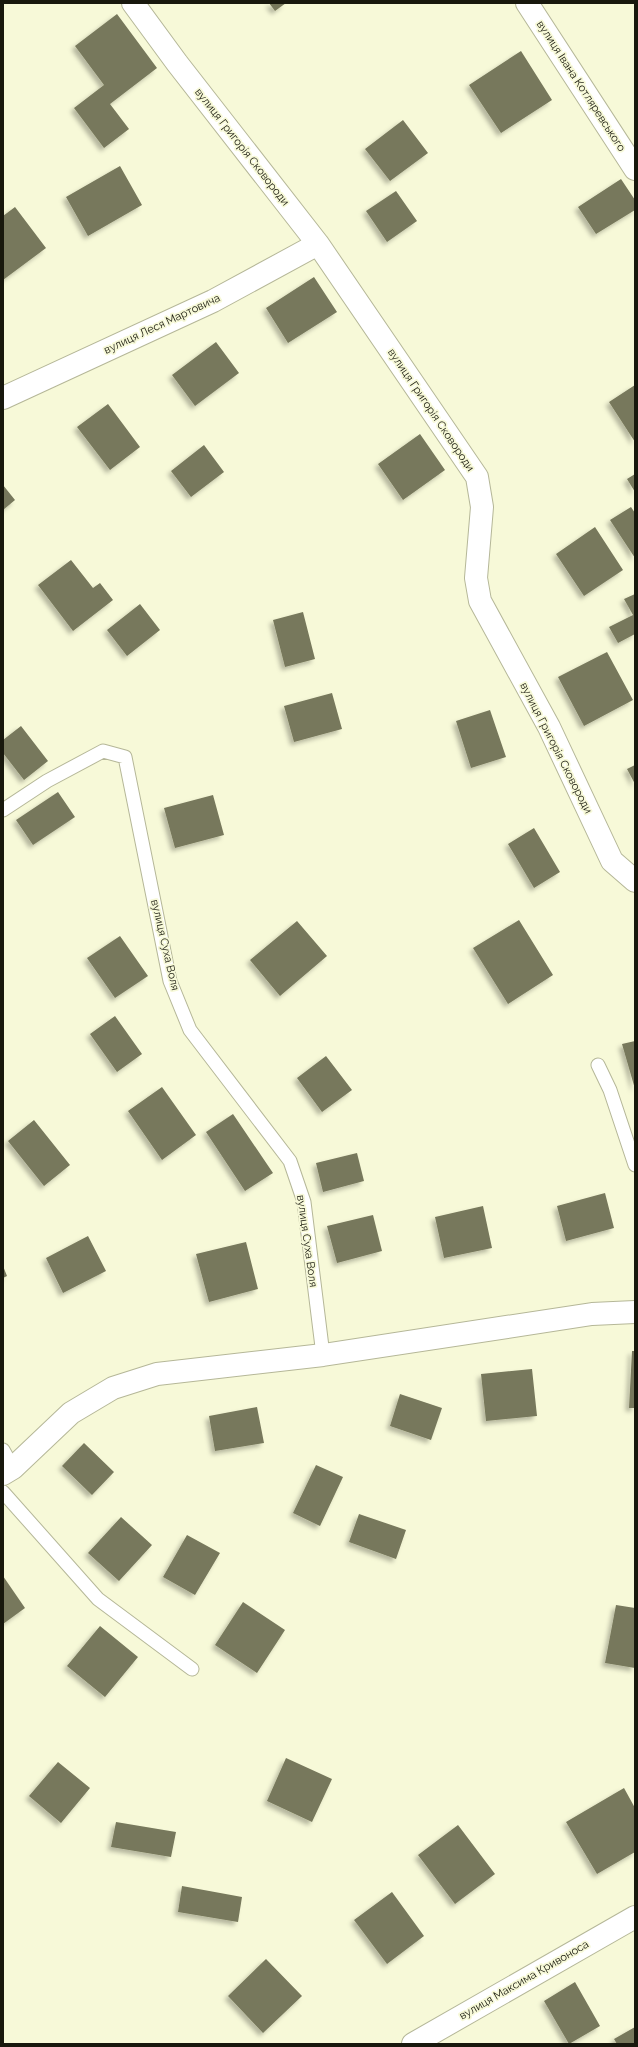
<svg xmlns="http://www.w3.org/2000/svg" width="638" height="2047" font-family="Raleway,sans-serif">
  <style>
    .building { fill: #77785b; filter: url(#shadow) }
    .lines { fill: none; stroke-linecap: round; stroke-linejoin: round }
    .lane-casing { stroke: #b5b798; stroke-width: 15 }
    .street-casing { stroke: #b5b798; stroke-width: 24 }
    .lane { stroke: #fff; stroke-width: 13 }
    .street { stroke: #fff; stroke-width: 22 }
    .labels { text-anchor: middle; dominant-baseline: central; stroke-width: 3.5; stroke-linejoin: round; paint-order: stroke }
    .street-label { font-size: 11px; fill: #18180d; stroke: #f7f9d8 }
  </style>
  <defs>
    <filter id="shadow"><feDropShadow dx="-3.5" dy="3.5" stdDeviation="2" flood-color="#0004"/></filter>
  </defs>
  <rect width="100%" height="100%" fill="#f7f9d8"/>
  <path class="building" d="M269,3H286L275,11Z
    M117,14L157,68L110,104L129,129L104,148L74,108L104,85L75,46Z
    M521,51L552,100L501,133L469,85Z
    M403,120L428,153L390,181L365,149Z
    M120,166L142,205L88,236L66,197Z
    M621,179L635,200V210L596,234L578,207Z
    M396,191L417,221L387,242L366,211Z
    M15,207L46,248L3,280V216Z
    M314,277L337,312L288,343L266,308Z
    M216,342L239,373L195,406L172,375Z
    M635,385V442L609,402Z
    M108,404L140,447L110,470L77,427Z
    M420,434L445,470L403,500L378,464Z
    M204,445L224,472L191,497L171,471Z
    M635,474V492L627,479Z
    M3,485L15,500L3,510Z
    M631,507L635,513V558L610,520Z
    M595,527L623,570L584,596L556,554Z
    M71,560L93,588L100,583L113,600L73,631L38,585Z
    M635,594V634L618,643L609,627L633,615L624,599Z
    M140,604L160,630L127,656L107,630Z
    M303,612L315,659L285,667L273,620Z
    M607,652L633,700L584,726L558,677Z
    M332,693L342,729L294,742L284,706Z
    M490,710L506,757L471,768L456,721Z
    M21,726L48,761L24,780L3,753V740Z
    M635,765V784L627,769Z
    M58,792L75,817L33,845L16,820Z
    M213,795L224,835L175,848L164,808Z
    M534,828L560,872L534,888L508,844Z
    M519,920L553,975L508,1004L473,948Z
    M297,921L327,956L280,996L250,960Z
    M120,936L148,976L115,998L87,958Z
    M115,1016L142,1054L117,1072L90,1034Z
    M635,1041V1089L622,1044Z
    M326,1056L352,1090L322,1112L297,1078Z
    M162,1087L196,1135L162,1160L128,1111Z
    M233,1114L273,1173L245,1191L206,1132Z
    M34,1120L70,1165L44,1186L8,1141Z
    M357,1153L364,1181L323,1192L316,1163Z
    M605,1193L614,1228L566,1241L557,1206Z
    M483,1206L492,1248L444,1258L435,1217Z
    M373,1215L382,1251L337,1263L327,1226Z
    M88,1236L106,1271L63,1293L46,1258Z
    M246,1242L258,1289L209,1302L196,1254Z
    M3,1266L7,1276L3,1278Z
    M632,1351H635V1408H629Z
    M532,1369L537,1416L486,1421L481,1374Z
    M400,1394L442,1408L431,1440L390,1426Z
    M257,1407L264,1443L215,1451L209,1416Z
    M84,1443L114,1472L92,1495L62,1466Z
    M316,1465L343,1477L320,1526L293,1513Z
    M359,1514L406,1530L396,1559L349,1542Z
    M121,1517L152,1545L119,1581L88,1553Z
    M187,1535L220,1553L195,1595L163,1577Z
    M3,1576L25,1608L3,1624Z
    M243,1602L285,1630L257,1673L215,1645Z
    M616,1605L635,1608V1668L605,1663Z
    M100,1626L138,1657L105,1697L67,1666Z
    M286,1758L332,1779L312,1822L267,1801Z
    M58,1762L90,1788L61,1823L29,1796Z
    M624,1788L635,1808V1852L597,1874L566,1822Z
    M116,1822L176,1832L171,1857L111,1847Z
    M458,1825L495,1874L455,1904L418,1855Z
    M182,1886L242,1897L238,1922L178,1912Z
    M392,1892L424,1936L387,1964L354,1920Z
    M266,1959L302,1996L263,2033L228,1996Z
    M575,1982L600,2026L569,2044L544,2001Z
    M635,2027V2044H617L614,2039Z"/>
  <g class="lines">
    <g class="lane-casing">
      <path id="lane" d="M3,810L47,781L103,751L125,757L170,981L190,1030L290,1161L304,1202L323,1355
        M598,1065L610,1090L635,1165
        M3,1450L13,1468
        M3,1492L98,1599L192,1669"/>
    </g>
    <g class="street-casing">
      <path id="street" d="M133,3L177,63L318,244L477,477L482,507L476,578L480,601L549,727L612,861L635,881
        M527,3L635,169
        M3,398L213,301L318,244
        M3,1474L13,1468L71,1413L113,1388L157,1374L323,1355L592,1314L635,1312
        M413,2044L635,1917"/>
    </g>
    <use href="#lane" class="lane"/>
    <use href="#street" class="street"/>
  </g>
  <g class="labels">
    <g class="street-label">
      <text transform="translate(581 86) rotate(57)">вулиця Івана Котляревського</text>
      <text transform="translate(242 147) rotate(52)">вулиця Григорія Сковороди</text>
      <text transform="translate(162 324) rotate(-25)">вулиця Леся Мартовича</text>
      <text transform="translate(431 410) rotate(56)">вулиця Григорія Сковороди</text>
      <text transform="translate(556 748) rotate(63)">вулиця Григорія Сковороди</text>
      <text transform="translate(165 945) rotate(77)">вулиця Суха Воля</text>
      <text transform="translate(307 1241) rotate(82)">вулиця Суха Воля</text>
      <text transform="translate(524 1980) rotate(-30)">вулиця Максима Кривоноса</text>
    </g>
  </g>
  <rect width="638" height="2047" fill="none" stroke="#18180d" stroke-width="8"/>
</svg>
